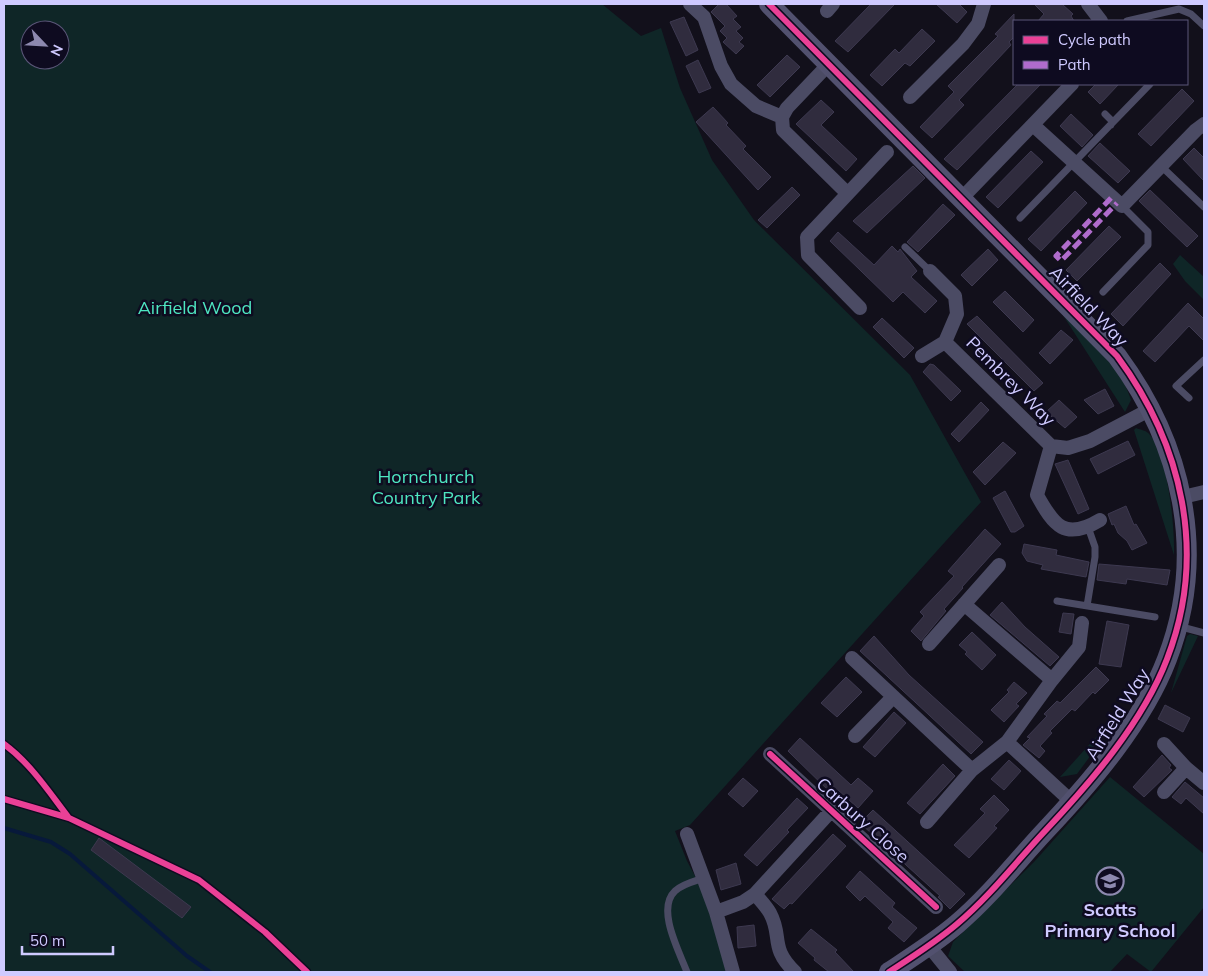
<svg xmlns="http://www.w3.org/2000/svg" width="1208" height="976" font-family="Mulish,sans-serif">
  <style>
    .green { fill: #0f2627; fill-rule: evenodd }
    .lines { fill: none; stroke-linecap: round; stroke-linejoin: round }
    .stream { stroke: #07193b; stroke-width: 4 }
    .building { fill: #302c3e; stroke: #3d3950 }
    .lane { stroke: #4b4b64; stroke-width: 7 }
    .street { stroke: #4b4b64; stroke-width: 14 }
    .secondary { stroke: #52516f; stroke-width: 20 }
    .quiet { stroke: #b06ccc; stroke-width: 5; stroke-dasharray: 10 5; stroke-linecap: butt }
    .cycleway-casing { stroke: #0e0b20; stroke-width: 9 }
    .cycleway { stroke: #ea4096; stroke-width: 6 }
    .labels { text-anchor: middle; dominant-baseline: central; stroke-width: 5; stroke-linejoin: round; paint-order: stroke }
    .street-label { font-size: 18px; fill: #cfcaff; stroke: #0e0b20 }
    .park-label { font-size: 18px; fill: #4ee6c0; stroke: #0e0b20 }
    .poi-label { font-size: 18px; font-weight: bold; fill: #cfcaff; stroke: #0e0b20 }
  </style>
  <rect width="100%" height="100%" fill="#12101b"/>
  <path class="green" d="M4,4H602L641,36L661,28L680,88L712,160L754,220L910,375L981,502L690,825L675,831L687,861L703,891L728,972H4ZM30,30H60V60H30Z
    M1180,255L1204,277V300L1185,281L1173,264Z
    M1059,309C1086,335 1120,363 1131,400L1125,412Z
    M1136,428C1141,430 1146,430 1150,435C1168,455 1175,528 1174,555L1134,430Z
    M1190,634L1198,636L1171,693L1187,636Z
    M1119,717L1077,774L1060,777L1097,736Z
    M1110,777L1204,854V907L1151,972L1127,954L1110,972H965L948,956L953,942L1034,862Z"/>
  <g class="lines">
    <path class="stream" d="M4,828L51,842L70,854L187,956L210,972"/>
  </g>
  <path class="building" d="M719,4H726L737,16L733,19L741,27L736,31L743,38L739,42L744,46L736,54L723,42L727,38L720,31L725,26L711,12Z
    M871,4H895L848,52L835,41Z
    M936,4H959L967,12L957,23Z
    M1034,4H1062L1073,14L1071,16L1074,21H1038L1044,14Z
    M1014,14V37L1009,42L1011,45L959,100L964,105L932,138L920,127L954,92L948,86L998,36L995,34Z
    M684,17L698,50L686,56L670,22Z
    M922,29L935,41L910,66L905,63L882,86L870,75L895,49L899,53Z
    M787,55L800,67L770,97L757,85Z
    M698,60L711,88L699,93L686,66Z
    M1018,84H1041L957,170L944,159Z
    M1096,84H1119L1100,104L1088,92Z
    M1182,89L1194,101L1151,146L1138,134Z
    M821,100L834,112L821,125L857,159L846,171L796,124Z
    M713,107L728,123L726,125L746,146L743,149L771,177L758,190L696,122Z
    M1071,114L1093,135L1082,147L1060,126Z
    M1100,143L1130,171L1118,183L1088,156Z
    M1194,148L1204,158V181L1183,159Z
    M1031,151L1043,162L998,208L986,197Z
    M913,166L925,178L867,233L853,221Z
    M792,187L800,195L767,228L758,220Z
    M1150,190L1198,236L1187,247L1139,201Z
    M1075,191L1087,203L1041,251L1028,239Z
    M943,204L955,215L918,252L907,242Z
    M1109,226L1121,237L1077,281L1066,270Z
    M838,232L874,265L892,246L898,252L900,249L917,271L911,277L937,301L925,313L903,292L893,302L830,241Z
    M988,249L998,260L972,286L961,275Z
    M1160,263L1171,274L1123,326L1111,314Z
    M1005,291L1034,320L1023,332L993,302Z
    M1188,303L1204,319V341L1189,326L1155,362L1143,351Z
    M977,316L1043,383L1034,391L967,324Z
    M882,318L914,348L904,358L873,327Z
    M1061,330L1073,340L1050,364L1039,353Z
    M930,364L934,365L961,391L951,401L923,372Z
    M1105,389L1114,406L1098,414L1084,400Z
    M1059,400L1077,417L1065,428L1046,412Z
    M981,402L989,410L959,442L951,434Z
    M1128,441L1135,455L1098,474L1090,459Z
    M1003,442L1016,453L985,485L973,472Z
    M1068,460L1089,509L1078,514L1055,464Z
    M1005,491L1024,526L1015,532H1011L993,498Z
    M1126,506L1134,525L1136,524L1147,543L1132,550L1127,541L1118,533L1114,524L1112,525L1108,514Z
    M985,529L1001,544L962,587L963,588L944,609L946,611L921,641L911,631L924,616L920,612L954,576L948,571Z
    M1024,544L1057,550L1056,555L1089,562L1086,577L1041,569L1043,565L1027,561L1022,553Z
    M1099,564L1170,570L1167,585L1127,579L1126,584L1097,580Z
    M1002,602L1025,627L1059,657L1050,666L990,615Z
    M1063,613L1074,614L1071,634L1059,632Z
    M1107,621L1129,625L1121,667L1099,664Z
    M972,632L996,655L982,670L965,654L967,652L959,645Z
    M874,636L909,675L983,742L971,754L860,651Z
    M1096,667L1109,680L1095,694L1093,692L1075,711L1072,709L1050,731L1052,733L1040,746L1045,751L1039,758L1023,745L1030,738L1027,737L1047,716L1044,714L1057,701L1060,703Z
    M846,677L862,692L837,717L821,703Z
    M1014,682L1027,693L1016,704L1019,706L1004,722L991,710L1009,692L1007,690Z
    M1165,705L1190,718L1183,732L1158,719Z
    M894,712L906,723L875,757L863,747Z
    M800,738L851,785L858,778L873,791L858,808L838,790L833,795L788,751Z
    M1162,755L1171,765L1169,768L1172,770L1144,797L1133,787Z
    M1009,760L1021,771L1004,790L991,779Z
    M943,764L955,776L920,814L907,803Z
    M743,778L758,791L743,807L728,794Z
    M1185,782L1204,798V814L1186,798L1181,804L1172,797Z
    M994,795L1009,810L994,826L997,828L969,858L954,845L985,813L980,809Z
    M797,798L808,808L787,830L789,832L757,866L744,855Z
    M873,810L965,894L950,909L938,897L940,896L860,823Z
    M833,834L846,846L792,904L790,903L784,909L772,899Z
    M99,838L191,907L182,918L91,850Z
    M736,863L741,884L721,890L716,870Z
    M860,871L895,903L892,907L917,928L904,942L888,928L893,922L865,896L860,901L846,887Z
    M754,925L756,946L738,948L737,927Z
    M811,929L837,950L835,952L854,972H829L814,960L815,958L798,943Z"/>
  <g class="lines">
    <path class="lane" d="M1127,21L1179,9L1191,14L1204,26
      M1105,114L1112,121L1111,125
      M1161,166L1204,207
      M1020,218L1150,84
      M905,247L930,271
      M1103,292L1148,245V232L1122,206
      M1189,398L1176,386L1204,360
      M1057,601L1155,617
      M1087,606L1095,557V547L1088,527
      M1178,626L1204,633
      M687,972C679,951 656,909 675,891C682,884 695,881 704,878"/>
    <path class="street" d="M690,4L704,17L721,66L731,84L756,106L782,117L787,108L828,65
      M1088,4L1101,21
      M827,11L833,4
      M910,97L963,44L978,24L984,4
      M782,117L783,130L847,193
      M1033,125L1122,206L1196,130L1204,124
      M961,199L1072,84
      M860,308L808,255L807,237L887,152
      M945,342L1051,446L1068,448L1090,441L1151,409
      M922,356L945,342L957,314L955,296L930,271
      M1051,446L1037,495C1054,526 1065,541 1100,520
      M1183,497L1204,492
      M964,604L1052,680
      M929,644L999,565
      M852,658L972,770
      M855,736L893,697
      M1007,742L1072,802
      M1164,744L1186,768L1204,783
      M770,754L936,907
      M1164,792L1186,768
      M927,822L972,770L1007,742L1052,680L1079,647L1082,623
      M687,834L716,912L733,972
      M755,894C760,900 766,906 770,913C783,937 769,947 795,972
      M716,912L743,902L755,894L831,811
      M929,946L950,972"/>
    <path class="secondary" d="M769,4L1117,356C1182,444 1208,553 1167,659C1143,722 1091,782 1045,831C1016,862 990,896 957,924C936,942 912,957 889,972"/>
    <path class="quiet" d="M1111,198L1056,256L1061,261L1117,203"/>
    <g class="cycleway-casing">
      <path id="cycleway" d="M769,4L1117,356C1182,444 1208,553 1167,659C1143,722 1091,782 1045,831C1016,862 990,896 957,924C936,942 912,957 889,972
        M4,744C31,764 49,792 69,818
        M770,754L936,907
        M4,799L69,818L199,880L265,932L307,972"/>
    </g>
    <use href="#cycleway" class="cycleway"/>
  </g>
  <defs>
    <g id="school-ring" transform="scale(1.4375)"><circle r="9.5" fill="#0e0b20" stroke="#8d89af" stroke-width="1.5"/><path d="M0-5L7-2L0 1L-7-2ZM-4 1L0 2.5L4 1V4Q0 6-4 4Z" fill="#8d89af"/></g>
  </defs>
  <g fill-rule="evenodd">
    <use href="#school-ring" x="1110" y="881"/>
  </g>
  <g class="labels">
    <g class="street-label">
      <text transform="translate(1089 306) rotate(46)">Airfield Way</text>
      <text transform="translate(1011 381) rotate(45)">Pembrey Way</text>
      <text transform="translate(1117 714) rotate(-58)">Airfield Way</text>
      <text transform="translate(863 820) rotate(42)">Carbury Close</text>
    </g>
    <g class="park-label">
      <text x="195" y="307">Airfield Wood</text>
      <text x="426" y="476">Hornchurch<tspan x="426" dy="21">Country Park</tspan></text>
    </g>
    <g class="poi-label">
      <text x="1110" y="909">Scotts<tspan x="1110" dy="21">Primary School</tspan></text>
    </g>
  </g>
  <rect width="1208" height="976" fill="none" stroke="#cfcaff" stroke-width="10"/>
  <rect x="1013" y="20" width="175" height="65" fill="#0e0b20" stroke="#5b5779"/>
  <rect x="1023" y="36" width="25" height="8" fill="#ea4096" stroke="#5b5779"/>
  <text x="1058" y="45" font-size="15" fill="#cfcaff">Cycle path</text>
  <rect x="1023" y="61" width="25" height="8" fill="#b06ccc" stroke="#5b5779"/>
  <text x="1058" y="70" font-size="15" fill="#cfcaff">Path</text>
  <g transform="translate(45 45) rotate(115)"><circle r="24" fill="#0e0b20" stroke="#5b5779"/>
  <path d="M0-4L9 19L0 12L-9 19Z" fill="#8d89af"/>
  <text y="-8" font-size="14" font-weight="bold" text-anchor="middle" fill="#cfcaff">N</text>
  </g>
  <path d="M22 946v8h91v-8" fill="none" stroke="#cfcaff" stroke-width="2.5"/>
  <text x="30" y="946" font-size="15" fill="#cfcaff" stroke="#0e0b20" stroke-width="4" paint-order="stroke">50 m</text>
</svg>
